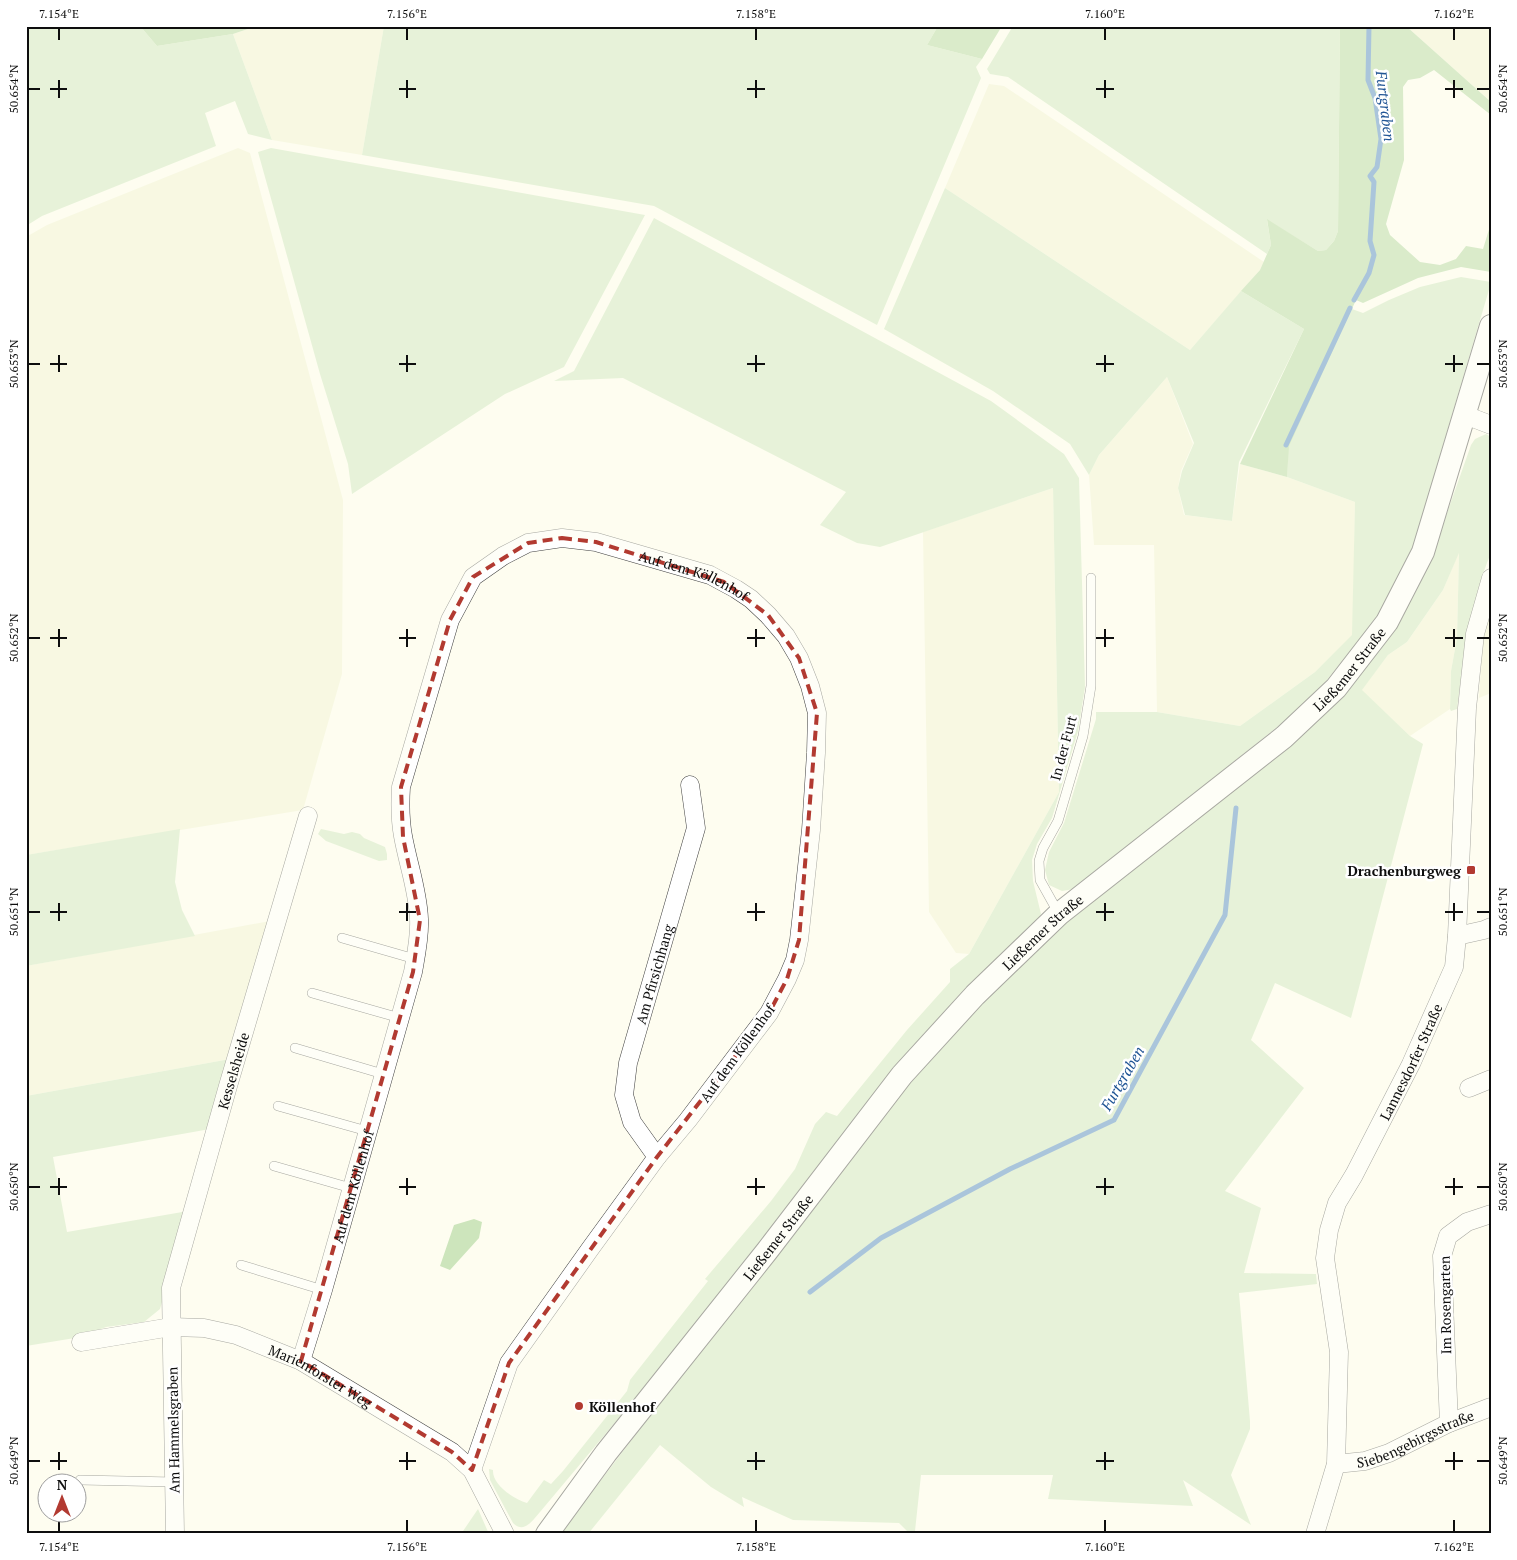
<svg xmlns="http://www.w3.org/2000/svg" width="1517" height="1560" font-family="'PT Serif',serif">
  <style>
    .farmland { fill: #f1f2d1 }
    .green { fill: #cde5bc }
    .forest { fill: #afd59c }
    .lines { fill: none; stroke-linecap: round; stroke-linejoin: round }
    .stream { stroke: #4682c2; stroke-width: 5 }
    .service-casing { stroke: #414141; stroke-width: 10 }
    .minor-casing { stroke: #414141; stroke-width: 19 }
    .tertiary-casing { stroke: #414141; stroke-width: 24 }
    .service { stroke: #fff; stroke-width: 9 }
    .minor { stroke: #fff; stroke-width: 18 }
    .tertiary { stroke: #fff; stroke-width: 22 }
    .marked { fill: none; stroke: #b23a31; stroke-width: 4; stroke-dasharray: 10 6; stroke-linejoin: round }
    .ticks { fill: none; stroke: #0e0e0e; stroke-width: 2 }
    .poi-dot { fill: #b23a31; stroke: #fff; stroke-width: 2 }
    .labels { text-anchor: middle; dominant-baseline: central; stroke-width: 5; stroke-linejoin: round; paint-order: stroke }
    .street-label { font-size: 14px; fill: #0e0e0e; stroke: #fff }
    .poi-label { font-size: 14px; font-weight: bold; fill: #0e0e0e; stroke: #fff; text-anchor: end }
    .water-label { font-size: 15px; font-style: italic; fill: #215595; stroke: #fff }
    .neatline { fill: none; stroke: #0e0e0e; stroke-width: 2 }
    .ticks-label { font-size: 12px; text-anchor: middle; fill: #0e0e0e }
  </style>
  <rect width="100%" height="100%" fill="#fefdf0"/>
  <path class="farmland" d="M257,26H384L362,155L272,140L233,34Z
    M1406,26H1491V102L1425,43Z
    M989,84L1004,86L1264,262L1260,270L1190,350L945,188Z
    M238,148L250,153L343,500L342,674L303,810L26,855V237L47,225Z
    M1167,377L1193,444L1181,471L1178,488L1184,515L1232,521L1240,464L1287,477L1355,502L1353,635L1315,672L1240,726L1157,712L1154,545H1094L1089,475L1099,455Z
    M1053,488L1059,792L969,954L956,953L929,912L923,532Z
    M1459,552L1457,638L1451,671L1450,709L1410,736L1361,690L1388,655L1407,642L1443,590Z
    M1491,605V693L1479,698L1483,633Z
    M270,921L230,1059L26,1096V966Z"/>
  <path class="green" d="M26,26H140L157,46L233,34L272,140L248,134L235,101L205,113L216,146L42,216L26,226Z
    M384,26H938L927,45L982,59L976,67L981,78L877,325L654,206L362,155Z
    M1013,26H1340L1338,231L1334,241L1326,250L1318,251L1267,220L1271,245L1267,254L1008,77L990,74L987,69Z
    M271,148L645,215L564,367L505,394L352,494L348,464L320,374L258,152Z
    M945,188L1190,350L1241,291L1304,329L1239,462L1232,521L1185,515L1178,488L1182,471L1194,443L1167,377L1099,455L1089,475L1070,444L993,391L884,329Z
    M654,218L991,401L1064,454L1079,478L1085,687L1078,731L1052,818L1037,844L1032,860L1033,881L1041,914L1037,921L958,996L675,1351L540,1512C532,1521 524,1534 513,1523L490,1480L489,1469L493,1470C492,1485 514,1499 527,1503L544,1480L551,1484L563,1471L627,1391L630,1380L708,1281L705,1279L771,1201L795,1169L815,1124L826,1112L837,1116L907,1030L950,982V969L969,954L1059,792L1053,488L880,547L857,543L820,525L846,492L623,378L554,381L574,371Z
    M1461,277L1491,282V283L1414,543L1400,580L1386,604L1352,649L1322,686L1286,720L1074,889L1062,891L1049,885L1045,870L1049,852L1064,823L1096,719V712H1157L1240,726L1315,672L1352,635L1355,502L1287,477L1288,446L1352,309L1363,313L1389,300L1420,287Z
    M1486,434L1491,437V553C1470,602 1464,657 1457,709L1451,711L1450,709L1451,671L1457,638L1459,553L1443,590L1407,642L1388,655L1362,690L1410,736L1423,744L1351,1018L1275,983L1251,1040L1304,1088L1225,1191L1261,1208L1244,1273L1316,1274L1317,1284L1239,1293L1250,1421V1429L1231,1475L1251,1525L1183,1480L1193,1506L1048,1499L1053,1475H921L915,1531L908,1532L899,1523L793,1520L742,1497L744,1507L711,1487L660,1445L588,1534H560L694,1358L855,1152L941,1045L975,1008L1082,906L1288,744L1434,550L1471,445L1475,439Z
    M180,829L175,882L182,910L195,936L26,966V855Z
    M321,829L344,834L352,832L360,834L364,838L385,847L387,854V860L379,861L326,841L318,834Z
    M230,1059L210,1129L53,1157L67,1232L188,1211L160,1309L144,1322L106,1327L81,1337L26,1346V1096Z
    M474,1219L482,1222L479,1238L450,1270L440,1266L454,1225Z
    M478,1509L489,1534H461Z"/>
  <path class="forest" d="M140,26H257L233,34L157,46Z
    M938,26H1002L982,59L927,45Z
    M1340,26H1406L1491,102V115L1434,70L1420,78L1408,80L1403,87L1404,160L1386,224L1390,235L1420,262L1440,265L1456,259L1466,246L1483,249L1491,223V272L1461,267L1418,278L1363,303L1356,300L1289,446L1287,477L1240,464L1304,329L1241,291L1260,270L1271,245L1267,219L1318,251L1326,250L1334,241L1338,231Z"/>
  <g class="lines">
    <path class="stream" d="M1354,300L1369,273L1374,255L1370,241L1374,182L1370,176L1377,167L1381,139L1375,98L1368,80L1369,26
      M1286,445L1350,308
      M810,1292L881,1238L1010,1169L1114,1120L1225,915L1236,808"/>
    <g class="service-casing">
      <path id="service" d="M1059,914L1040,880L1039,861L1043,848L1058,821L1083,736L1091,686V578
        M342,938L415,959
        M312,993L400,1018
        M295,1048L383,1074
        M278,1106L367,1131
        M274,1166L351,1188
        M241,1265L323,1290
        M80,1480L174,1482"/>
    </g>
    <g class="minor-casing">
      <g id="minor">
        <path d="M1465,415L1491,425"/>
        <path d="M1457,936L1484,930L1491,927"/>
        <path d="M1469,1088L1491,1079"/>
        <path id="s1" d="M657,1157L632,1122L624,1095L628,1063L696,828L690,785"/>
        <path id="s2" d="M81,1342L171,1327L204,1328L236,1335L301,1361L452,1452L472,1470L505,1534"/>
        <path id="s3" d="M301,1361L323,1290L413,972C416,955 420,937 419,919C418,891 408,864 403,836C400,820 400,804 401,787L450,620L473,577L503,556L528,543L562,538L596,542L710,575L736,589L751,599L768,615L786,636L799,658L810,686L817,713L816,753L811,830L799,940L795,960L787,979L769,1013L688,1120L657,1157L590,1249L509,1363L472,1470"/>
        <path d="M1449,1423L1442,1256L1448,1236L1467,1222L1491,1214"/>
        <path id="s4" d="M1336,1464L1365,1461L1389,1453L1449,1423L1491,1407"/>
        <path id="s5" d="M175,1534L171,1288L228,1086L308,816"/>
        <path id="s6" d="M1315,1534L1336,1464L1339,1352L1325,1258L1329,1230L1337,1203L1354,1175L1411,1064L1454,967L1457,936L1467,708L1475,634L1491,578"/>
      </g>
    </g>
    <g class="tertiary-casing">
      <g id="tertiary">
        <path id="s7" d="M547,1534L606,1453L767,1251L902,1075L975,995L1059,914L1284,737L1336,688L1387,622L1423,552L1491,326"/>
      </g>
    </g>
    <use href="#service" class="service"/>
    <use href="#minor" class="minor"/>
    <use href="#tertiary" class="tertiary"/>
  </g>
  <path d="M0 0H1517V1560H0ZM562,538L596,542L724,582L768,615L799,658L817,713L799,940L787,979L769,1013L657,1157L509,1363L472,1470L452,1452L301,1361L413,972L420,920L403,837L401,787L450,620L473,577L528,543Z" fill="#fefdf0" fill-opacity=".55" fill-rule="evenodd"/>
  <path class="marked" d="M562,538L596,542L724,582L768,615L799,658L817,713L799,940L787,979L769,1013L657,1157L509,1363L472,1470L452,1452L301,1361L413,972L420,920L403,837L401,787L450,620L473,577L528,543Z"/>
  <path class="ticks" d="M59,28V40M407,28V40M756,28V40M1105,28V40M1454,28V40M59,80V98M407,80V98M756,80V98M1105,80V98M1454,80V98M28,89H40M50,89H67M399,89H416M747,89H765M1096,89H1114M1445,89H1463M1477,89H1490M59,355V372M407,355V372M756,355V372M1105,355V372M1454,355V372M28,364H40M50,364H67M399,364H416M747,364H765M1096,364H1114M1445,364H1463M1477,364H1490M59,629V647M407,629V647M756,629V647M1105,629V647M1454,629V647M28,638H40M50,638H67M399,638H416M747,638H765M1096,638H1114M1445,638H1463M1477,638H1490M59,903V921M407,903V921M756,903V921M1105,903V921M1454,903V921M28,912H40M50,912H67M399,912H416M747,912H765M1096,912H1114M1445,912H1463M1477,912H1490M59,1178V1195M407,1178V1195M756,1178V1195M1105,1178V1195M1454,1178V1195M28,1187H40M50,1187H67M399,1187H416M747,1187H765M1096,1187H1114M1445,1187H1463M1477,1187H1490M59,1452V1470M407,1452V1470M756,1452V1470M1105,1452V1470M1454,1452V1470M28,1461H40M50,1461H67M399,1461H416M747,1461H765M1096,1461H1114M1445,1461H1463M1477,1461H1490M59,1520V1532M407,1520V1532M756,1520V1532M1105,1520V1532M1454,1520V1532"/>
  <g class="poi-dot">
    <rect x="1466" y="865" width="10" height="10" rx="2.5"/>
    <circle cx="579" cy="1406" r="5"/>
  </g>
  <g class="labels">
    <g class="street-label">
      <text stroke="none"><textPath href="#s3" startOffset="1052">Auf dem Köllenhof</textPath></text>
      <text stroke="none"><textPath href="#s7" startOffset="1186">Ließemer Straße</textPath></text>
      <text transform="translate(1063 748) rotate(-75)">In der Furt</text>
      <text stroke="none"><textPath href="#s7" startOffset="781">Ließemer Straße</textPath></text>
      <text stroke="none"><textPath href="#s1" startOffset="196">Am Pfirsichhang</textPath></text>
      <text transform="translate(737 1053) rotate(-54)">Auf dem Köllenhof</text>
      <text stroke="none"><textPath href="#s6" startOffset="496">Lannesdorfer Straße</textPath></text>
      <text stroke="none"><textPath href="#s5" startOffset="472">Kesselsheide</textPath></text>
      <text stroke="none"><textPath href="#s3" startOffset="182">Auf dem Köllenhof</textPath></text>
      <text stroke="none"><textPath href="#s7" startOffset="376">Ließemer Straße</textPath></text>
      <text transform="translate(1445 1305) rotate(-91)">Im Rosengarten</text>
      <text stroke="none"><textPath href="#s2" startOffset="251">Marienforster Weg</textPath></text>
      <text transform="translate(173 1430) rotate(-91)">Am Hammelsgraben</text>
      <text stroke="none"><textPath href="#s4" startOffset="84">Siebengebirgsstraße</textPath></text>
    </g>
    <g class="poi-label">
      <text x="1461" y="870">Drachenburgweg</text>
      <text x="589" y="1406" text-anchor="start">Köllenhof</text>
    </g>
    <g class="water-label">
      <text transform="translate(1386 106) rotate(83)">Furtgraben</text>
      <text transform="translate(1122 1078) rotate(-60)">Furtgraben</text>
    </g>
  </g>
  <rect width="1517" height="1560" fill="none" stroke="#ffffff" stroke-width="55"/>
  <g transform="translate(62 1498)"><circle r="24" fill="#ffffff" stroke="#9f9f9f"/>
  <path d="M0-4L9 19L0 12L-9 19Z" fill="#b23a31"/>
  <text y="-8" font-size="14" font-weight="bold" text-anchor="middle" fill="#0e0e0e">N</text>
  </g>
  <rect x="28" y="28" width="1462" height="1504" class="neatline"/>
  <g class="ticks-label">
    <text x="59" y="18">7.154°E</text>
    <text x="407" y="18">7.156°E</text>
    <text x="756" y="18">7.158°E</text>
    <text x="1105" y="18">7.160°E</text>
    <text x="1454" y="18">7.162°E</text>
    <text transform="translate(14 89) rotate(-90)" y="4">50.654°N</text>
    <text transform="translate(1503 89) rotate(-90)" y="4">50.654°N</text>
    <text transform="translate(14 364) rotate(-90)" y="4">50.653°N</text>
    <text transform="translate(1503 364) rotate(-90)" y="4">50.653°N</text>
    <text transform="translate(14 638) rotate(-90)" y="4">50.652°N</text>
    <text transform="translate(1503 638) rotate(-90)" y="4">50.652°N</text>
    <text transform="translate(14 912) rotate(-90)" y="4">50.651°N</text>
    <text transform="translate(1503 912) rotate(-90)" y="4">50.651°N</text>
    <text transform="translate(14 1187) rotate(-90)" y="4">50.650°N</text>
    <text transform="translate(1503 1187) rotate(-90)" y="4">50.650°N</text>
    <text transform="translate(14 1461) rotate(-90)" y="4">50.649°N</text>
    <text transform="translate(1503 1461) rotate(-90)" y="4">50.649°N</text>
    <text x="59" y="1551">7.154°E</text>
    <text x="407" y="1551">7.156°E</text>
    <text x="756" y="1551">7.158°E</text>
    <text x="1105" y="1551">7.160°E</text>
    <text x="1454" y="1551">7.162°E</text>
  </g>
</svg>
